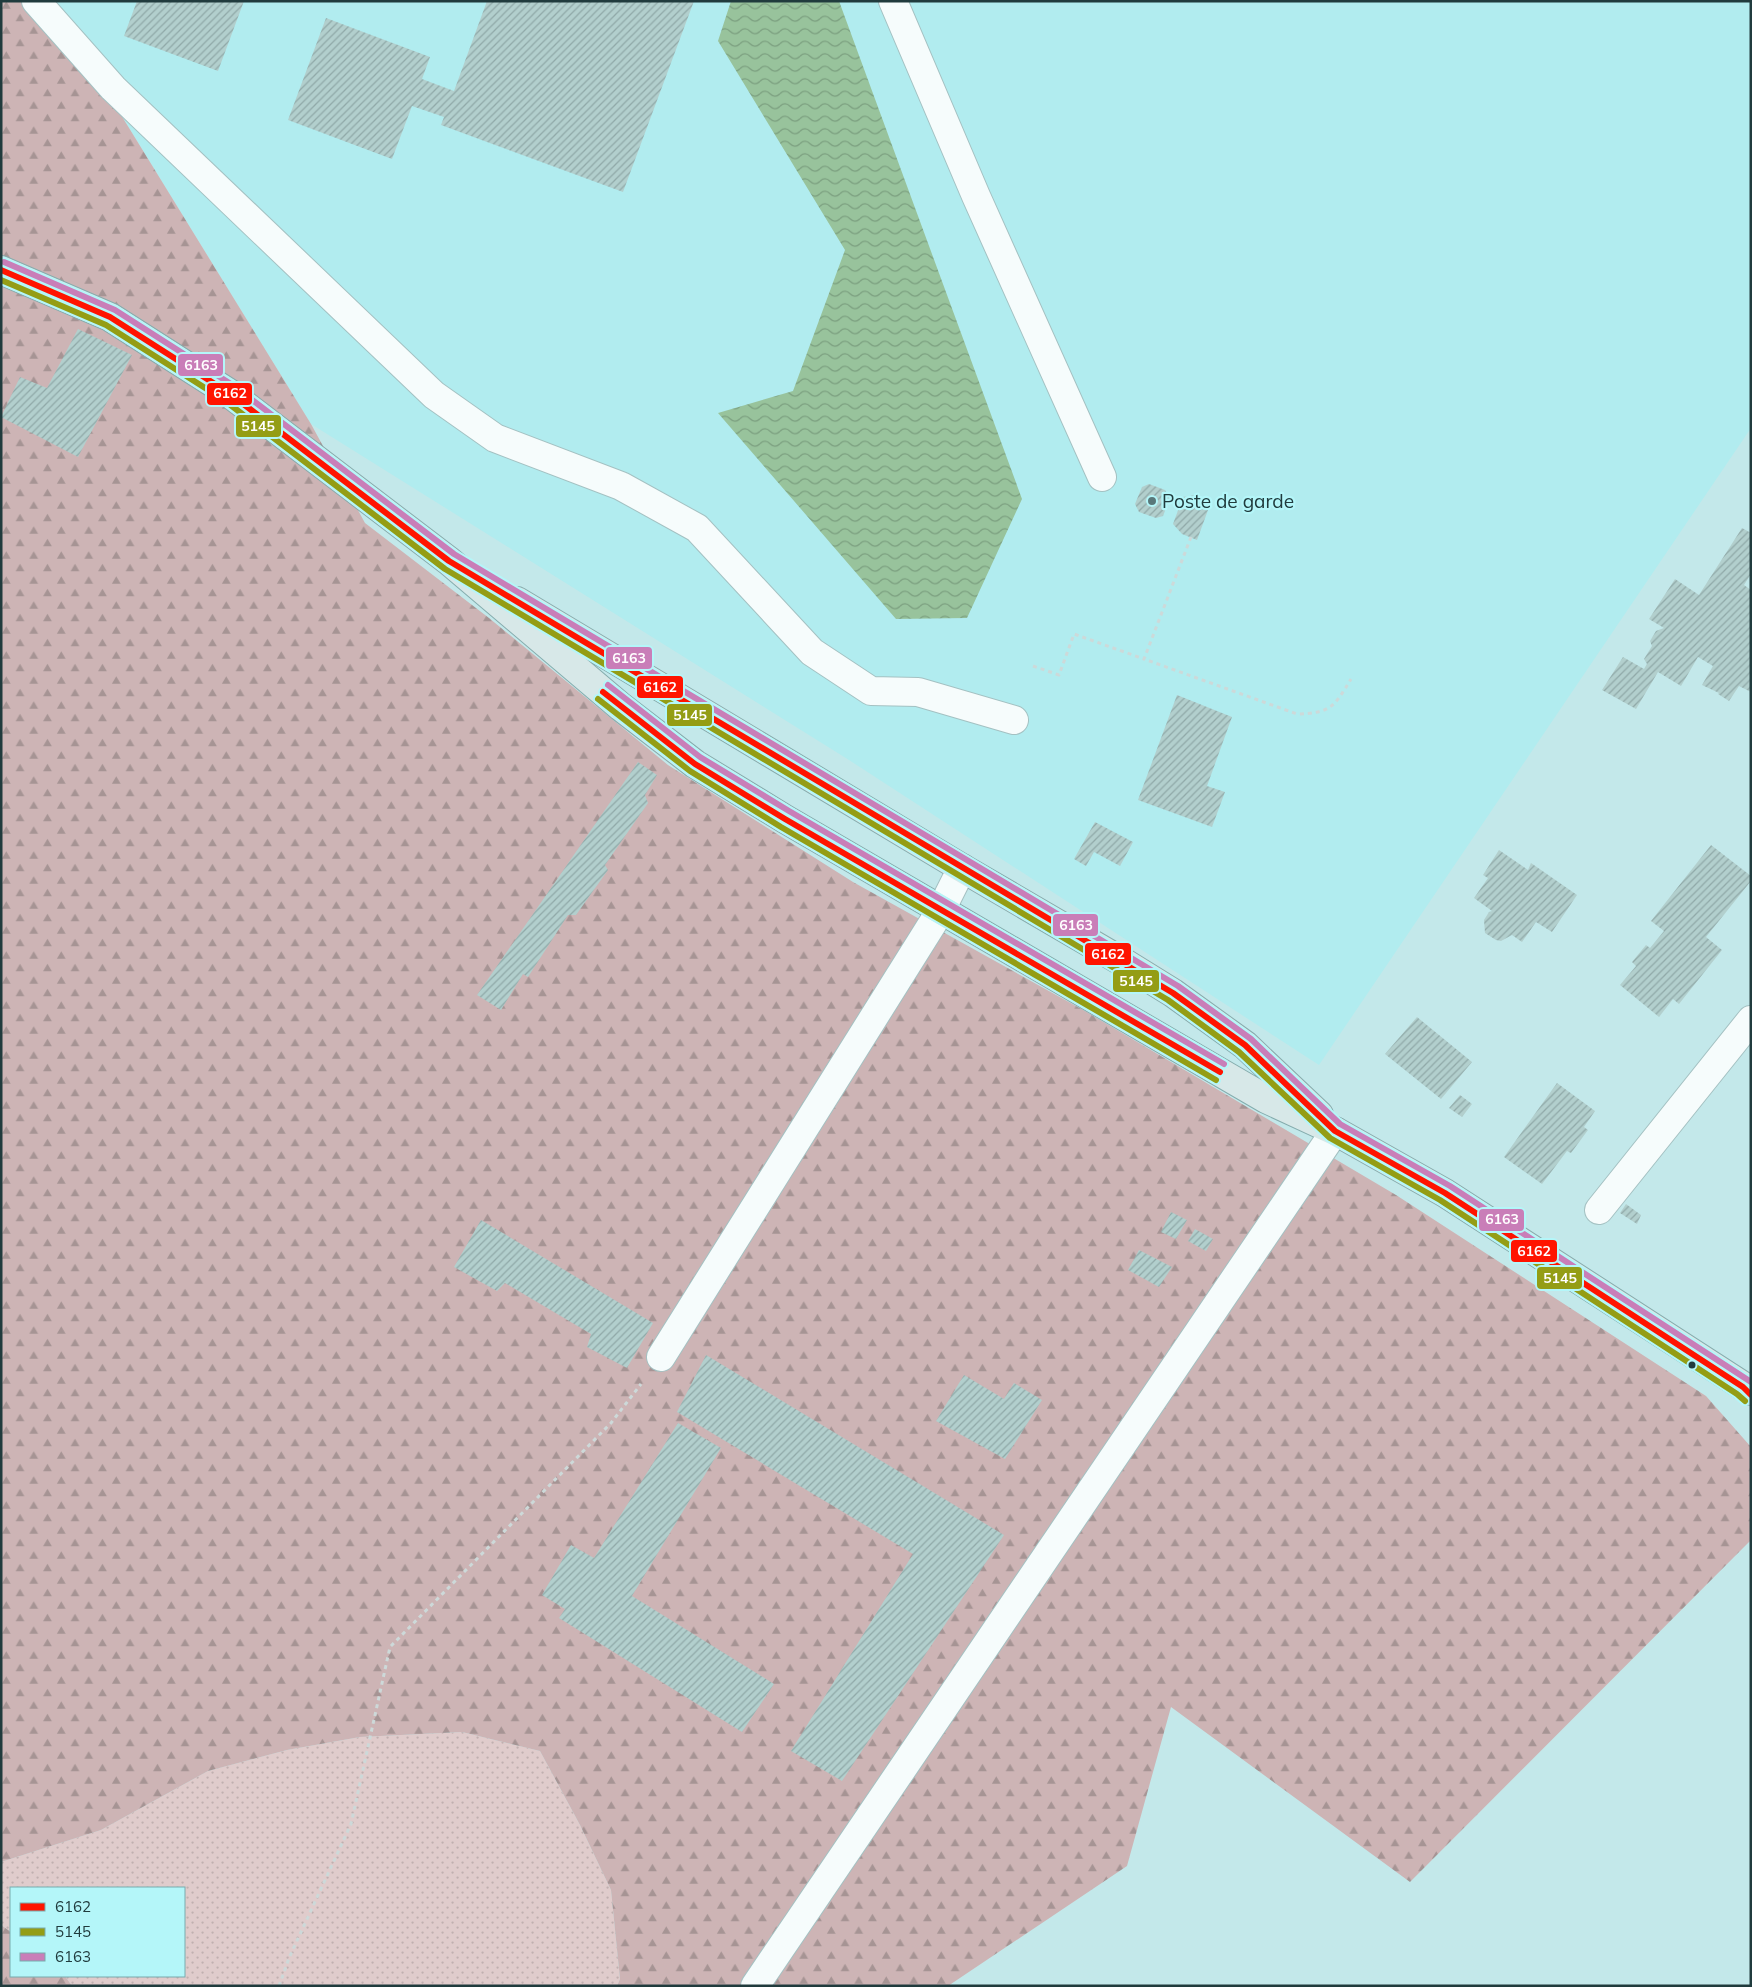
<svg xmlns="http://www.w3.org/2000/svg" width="1752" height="1987" font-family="Mulish,sans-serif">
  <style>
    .built { fill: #b1ecef }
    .grass { fill: url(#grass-dots) }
    .forest { fill: url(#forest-firs) }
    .water { fill: url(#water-waves) }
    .building { fill: url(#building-hatch) }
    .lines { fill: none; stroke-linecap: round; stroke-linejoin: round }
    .minor-casing { stroke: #a4c1c2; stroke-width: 30 }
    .major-casing { stroke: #85acad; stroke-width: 30 }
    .path { stroke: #cdd9d9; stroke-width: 3; stroke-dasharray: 4 4; stroke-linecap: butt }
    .minor { stroke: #f6fcfc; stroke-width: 28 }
    .major { stroke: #d7e8e8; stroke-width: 28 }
    .bus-1-casing { stroke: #b4f6f9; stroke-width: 10 }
    .bus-2-casing { stroke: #b4f6f9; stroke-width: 10 }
    .bus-3-casing { stroke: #b4f6f9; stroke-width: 10 }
    .bus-1 { stroke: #ff1400; stroke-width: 6 }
    .bus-2 { stroke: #949d15; stroke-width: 6 }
    .bus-3 { stroke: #c97eb8; stroke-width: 6 }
    .poi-dot { fill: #59787a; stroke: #b4f6f9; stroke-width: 2 }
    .bus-dot { fill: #203b3d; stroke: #b4f6f9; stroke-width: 2 }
    .labels { text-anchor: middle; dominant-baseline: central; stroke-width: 4.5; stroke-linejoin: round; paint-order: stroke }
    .poi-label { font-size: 19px; fill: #203b3d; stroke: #b4f6f9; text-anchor: start }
    .line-badge { stroke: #b4f6f9; stroke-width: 2 }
    .badge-label { font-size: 14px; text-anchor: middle; font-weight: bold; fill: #fff }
  </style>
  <defs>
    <pattern id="grass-dots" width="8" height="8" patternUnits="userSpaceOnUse" patternTransform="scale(1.25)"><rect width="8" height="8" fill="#e0cccc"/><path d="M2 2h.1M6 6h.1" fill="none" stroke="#c0b0b0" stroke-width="1.8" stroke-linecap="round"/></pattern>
    <pattern id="forest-firs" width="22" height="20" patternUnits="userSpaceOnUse" patternTransform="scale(1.25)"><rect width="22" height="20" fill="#cdb4b5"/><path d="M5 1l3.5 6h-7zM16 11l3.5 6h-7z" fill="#a69494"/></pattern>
    <pattern id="water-waves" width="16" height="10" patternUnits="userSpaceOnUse" patternTransform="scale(1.25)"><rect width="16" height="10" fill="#98c39c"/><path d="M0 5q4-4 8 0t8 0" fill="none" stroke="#7ca080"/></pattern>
    <pattern id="building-hatch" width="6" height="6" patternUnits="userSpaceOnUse" patternTransform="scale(1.25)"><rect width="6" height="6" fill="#b2cfcd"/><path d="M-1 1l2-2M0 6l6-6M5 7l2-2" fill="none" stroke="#90a9a8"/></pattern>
  </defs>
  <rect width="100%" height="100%" fill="#c3e8ea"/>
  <path class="built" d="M51,1H1751V428L1319,1065L849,760L311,424Z"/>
  <path class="grass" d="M462,1732L540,1751L580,1825L611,1890L620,1979L617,1986H72L65,1976H184V1888H11V1932L1,1925V1862L101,1830L208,1771L287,1750L360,1737Z"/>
  <path class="forest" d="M1,1H51L311,424L365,523L489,618L668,765L853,882L1085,1011L1396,1195L1706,1396L1751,1447V1540L1410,1882L1171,1707L1127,1866L948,1986H617L620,1979L611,1890L580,1825L540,1751L462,1732L360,1737L287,1750L208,1771L101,1830L1,1862Z
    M1,1925L11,1932V1976H65L72,1986H1Z"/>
  <path class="water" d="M731,1H839L1022,499L967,618L896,619L718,413L793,391L845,250L718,41Z"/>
  <path class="building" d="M137,1H244L218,71L124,36Z
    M487,1H694L623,192L441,125L444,117L412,106L392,159L288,120L326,18L430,57L422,79L454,91Z
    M78,329L132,355L78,457L1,417L20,377L47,388Z
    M1149,484L1165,490L1170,498L1163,516L1156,518L1139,512L1135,504L1142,487Z
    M1197,495L1211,502L1197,540L1182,534L1173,524L1183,497Z
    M1742,528L1751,533V574L1744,585L1751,590V692L1739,686L1729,701L1718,694L1719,693L1702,685L1713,666L1698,657L1681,686L1658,672L1636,709L1602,690L1623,657L1644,669L1647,664L1644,659L1652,646L1650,641L1656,631L1664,628L1649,619L1675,579L1699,595Z
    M1177,695L1232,717L1207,786L1225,792L1212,827L1138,800Z
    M638,762L657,775L645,795L648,803L605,865L608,870L576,915H568L528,977L523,974L501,1010L477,995Z
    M1095,822L1133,842L1120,866L1094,852L1086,866L1074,859Z
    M1711,845L1751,876V881L1706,937L1722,950L1679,1004L1673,999L1659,1017L1620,985L1636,966L1632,962L1646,945L1650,948L1664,931L1651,921Z
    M1499,850L1528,870L1531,863L1577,895L1552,932L1536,922L1522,942L1512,935L1501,941L1496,940L1485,933L1484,920L1489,912L1492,911L1474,898L1488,878L1483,875Z
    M1417,1017L1472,1062L1441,1099L1385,1054Z
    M1557,1083L1595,1111L1584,1127L1588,1130L1571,1153L1567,1151L1542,1184L1504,1157Z
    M1460,1095L1472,1104L1462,1117L1449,1108Z
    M1626,1204L1641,1215L1637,1224L1620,1213Z
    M1171,1212L1187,1220L1176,1239L1161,1232Z
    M481,1220L653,1323L627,1368L587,1347L591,1334L505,1283L497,1291L454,1267Z
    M1195,1229L1213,1239L1206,1251L1188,1241Z
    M1139,1250L1172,1267L1159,1287L1128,1270Z
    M706,1355L1004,1535L842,1781L791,1751L913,1554L677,1412Z
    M964,1375L1004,1399L1014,1383L1042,1400L1005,1459L936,1421Z
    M678,1423L721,1448L632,1596L774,1684L742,1732L559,1618L565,1609L542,1595L571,1545L594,1558Z"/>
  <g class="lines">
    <g class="minor-casing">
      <path id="minor" d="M36,1L113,88L434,395L495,438L621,486L697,528L812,652L871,691L918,692L1014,720
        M893,1L976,196L1102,477
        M1599,1210L1751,1020
        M661,1357L941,910L962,868
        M755,1986L1335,1131"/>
    </g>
    <g class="major-casing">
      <path id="major" d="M1,270L110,317L229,393L449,561L621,707L695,764L785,819L1266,1099L1335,1131L1445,1193L1751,1391
        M517,601L962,868L1123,962L1173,993L1245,1045L1319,1115"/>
    </g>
    <path class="path" d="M1191,537L1144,659L1297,714C1331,713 1334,707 1351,679
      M1033,666L1059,675L1074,634L1144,659
      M279,1986L289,1958L351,1824L390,1647L611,1423L641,1384"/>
    <use href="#minor" class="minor"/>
    <use href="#major" class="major"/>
    <g class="bus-1-casing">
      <path id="bus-1" d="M1,270L110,317L229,393L449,561L1173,993L1245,1045L1335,1131L1445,1193L1743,1387L1751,1395
        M603,692L695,764L785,819L1220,1072"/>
    </g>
    <g class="bus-2-casing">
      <path id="bus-2" d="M1,280L106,325L224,400L445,569L1168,1000L1239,1052L1330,1138L1440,1200L1737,1394L1745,1401
        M598,699L690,771L781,827L1216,1080"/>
    </g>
    <g class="bus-3-casing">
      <path id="bus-3" d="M4,262L115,310L234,386L454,554L1178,986L1251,1039L1340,1124L1450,1186L1751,1382
        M608,685L700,757L789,811L1224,1064"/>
    </g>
    <use href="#bus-1" class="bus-1"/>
    <use href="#bus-2" class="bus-2"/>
    <use href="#bus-3" class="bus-3"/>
  </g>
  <circle class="poi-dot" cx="1152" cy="501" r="5"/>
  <circle class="bus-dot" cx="1692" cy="1365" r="4.5"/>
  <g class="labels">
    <g class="poi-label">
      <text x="1162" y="501">Poste de garde</text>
    </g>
  </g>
  <g class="line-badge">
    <rect x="177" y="353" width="47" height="24" rx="5" fill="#c97eb8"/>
    <rect x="206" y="382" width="47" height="24" rx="5" fill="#ff1400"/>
    <rect x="235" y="414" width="47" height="24" rx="5" fill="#949d15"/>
    <rect x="605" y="646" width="48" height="24" rx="5" fill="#c97eb8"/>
    <rect x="636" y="675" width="48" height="24" rx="5" fill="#ff1400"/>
    <rect x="666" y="703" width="47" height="24" rx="5" fill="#949d15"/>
    <rect x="1052" y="913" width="47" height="24" rx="5" fill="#c97eb8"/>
    <rect x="1084" y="942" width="48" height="24" rx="5" fill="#ff1400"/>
    <rect x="1112" y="969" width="48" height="24" rx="5" fill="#949d15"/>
    <rect x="1478" y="1208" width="47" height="24" rx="5" fill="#c97eb8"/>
    <rect x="1510" y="1239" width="48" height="24" rx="5" fill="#ff1400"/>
    <rect x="1536" y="1266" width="47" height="24" rx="5" fill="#949d15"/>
  </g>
  <g class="badge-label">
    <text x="201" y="370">6163</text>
    <text x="230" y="398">6162</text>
    <text x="258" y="431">5145</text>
    <text x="629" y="663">6163</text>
    <text x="660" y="692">6162</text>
    <text x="690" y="720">5145</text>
    <text x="1076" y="930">6163</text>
    <text x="1108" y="959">6162</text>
    <text x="1136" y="986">5145</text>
    <text x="1502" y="1224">6163</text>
    <text x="1534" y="1256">6162</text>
    <text x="1560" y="1283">5145</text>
  </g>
  <rect width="1752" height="1987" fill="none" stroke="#203b3d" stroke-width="5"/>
  <rect x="10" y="1887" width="175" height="90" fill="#b4f6f9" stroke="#79abae"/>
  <rect x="20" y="1903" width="25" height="8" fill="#ff1400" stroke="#79abae"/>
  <text x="55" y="1912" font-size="15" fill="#203b3d">6162</text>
  <rect x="20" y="1928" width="25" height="8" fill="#949d15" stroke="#79abae"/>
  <text x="55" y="1937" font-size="15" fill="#203b3d">5145</text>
  <rect x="20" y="1953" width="25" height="8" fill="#c97eb8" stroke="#79abae"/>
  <text x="55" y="1962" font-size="15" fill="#203b3d">6163</text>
</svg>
